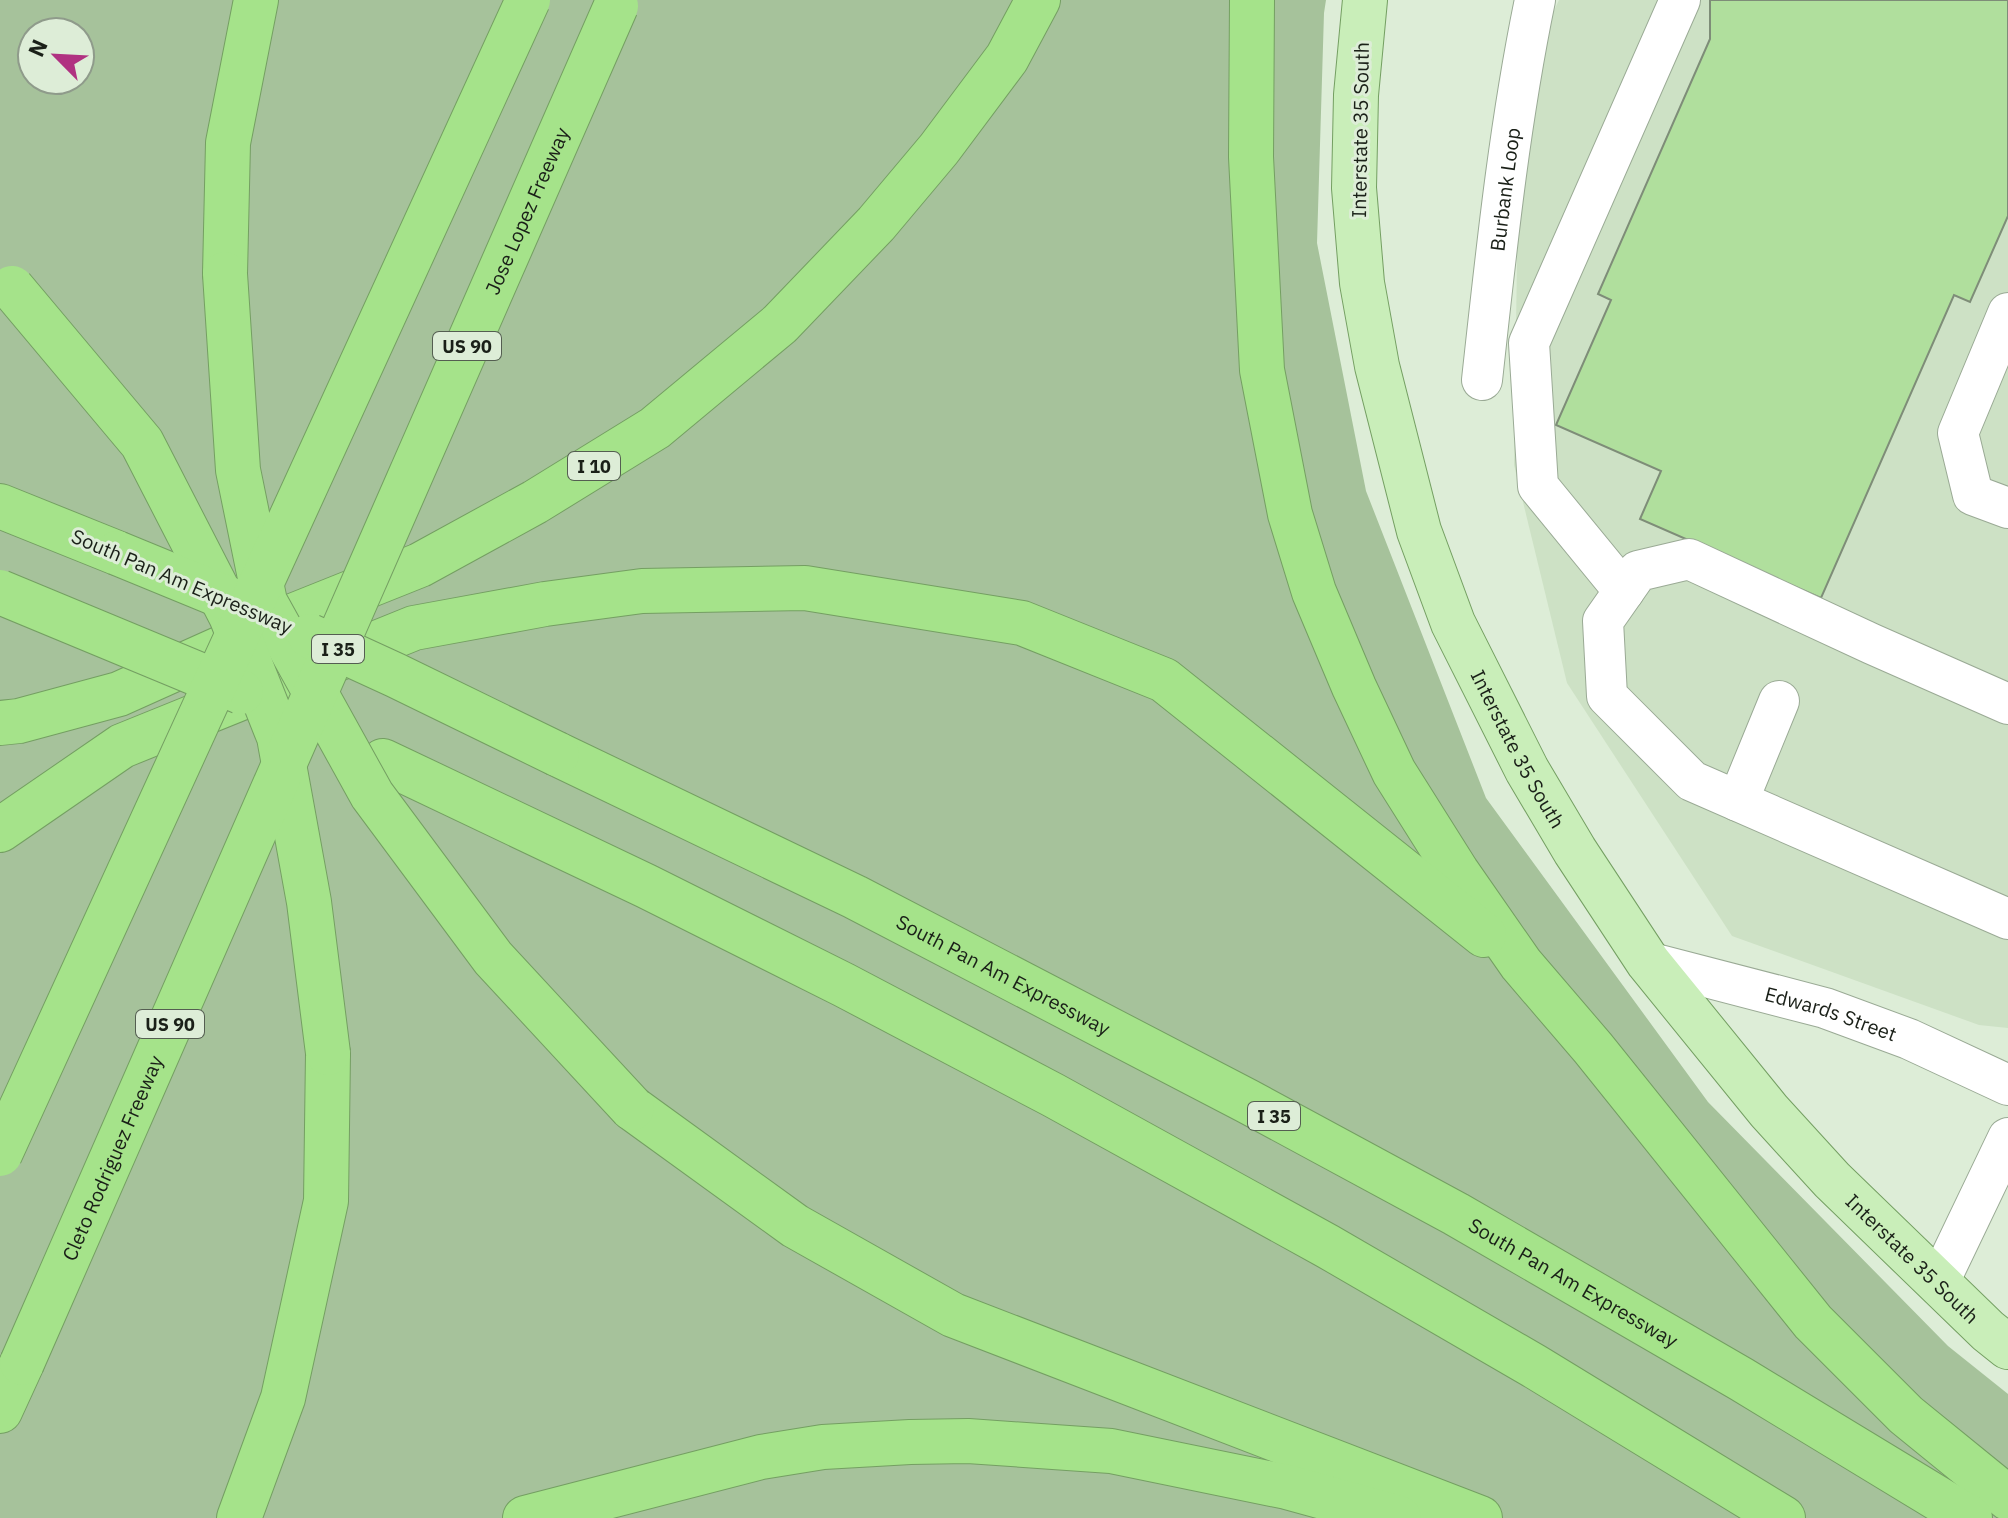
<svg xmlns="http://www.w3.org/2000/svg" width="2008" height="1518" font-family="'IBM Plex Sans',sans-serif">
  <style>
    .built { fill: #cde1c5 }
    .green { fill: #a6c29b; fill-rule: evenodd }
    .building { fill: #b0df9d; stroke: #7e8d78; stroke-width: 2 }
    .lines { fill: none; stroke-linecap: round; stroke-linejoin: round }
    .minor-casing { stroke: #9aaa95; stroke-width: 42 }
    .major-casing { stroke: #749f62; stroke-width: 46 }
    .highway-casing { stroke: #749f62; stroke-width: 46 }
    .minor { stroke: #fff; stroke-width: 40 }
    .major { stroke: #c9eeb9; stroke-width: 44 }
    .highway { stroke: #a5e38a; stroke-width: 44 }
    .highway-bridge-casing { stroke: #749f62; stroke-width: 46; stroke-linecap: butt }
    .highway-bridge { stroke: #a5e38a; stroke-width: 44 }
    .labels { text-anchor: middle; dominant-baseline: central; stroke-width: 6; stroke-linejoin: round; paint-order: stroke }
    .shield { fill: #ddedd7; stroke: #545e51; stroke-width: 2 }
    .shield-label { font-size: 18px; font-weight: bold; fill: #1a2018 }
    .street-label { font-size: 20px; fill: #1a2018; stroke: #ddedd7 }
  </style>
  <rect width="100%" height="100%" fill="#ddedd7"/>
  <path class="built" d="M1559,0H2008V1028L1979,1025L1732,936L1567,683L1514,465L1518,191L1548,23Z"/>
  <path class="green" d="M0,0H1326L1324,13L1317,243L1366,491L1486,798L1708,1102L1948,1346L2008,1394V1518H0ZM32,32H80V80H32Z"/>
  <path class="building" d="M1710,0H2008V216L1970,302L1954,295L1821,598L1640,519L1661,471L1556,425L1611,300L1598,294L1710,39Z"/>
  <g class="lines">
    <g class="minor-casing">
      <g id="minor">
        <path d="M2008,313L1958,433L1973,495L2008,508"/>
        <path id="s1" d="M1482,380C1496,253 1509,126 1535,0"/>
        <path d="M1624,591L1538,486L1529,343L1680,0"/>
        <path d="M2008,704L1872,644L1689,559L1638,571L1603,621L1607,696L1692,781L2008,919"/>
        <path d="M1738,801L1779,701"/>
        <path id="s2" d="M1648,962L1825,1008L1909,1039L2008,1085"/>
        <path d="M1938,1284L2008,1138"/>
      </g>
    </g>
    <g class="major-casing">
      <g id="major">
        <path id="s3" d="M1365,0L1356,95L1354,188L1362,283L1377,366L1419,531L1453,623L1527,770L1575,851L1648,962L1769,1111L1832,1180L1988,1331L2008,1347"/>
      </g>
    </g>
    <g class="highway-casing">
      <g id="highway">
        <path d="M1252,0L1251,157L1262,370L1290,514L1314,592L1354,687L1394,772L1457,872L1521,964L1593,1048L1813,1322L1906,1415L2008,1498"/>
        <path d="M225,274L228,143L256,0"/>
        <path d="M0,506L117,553"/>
        <path d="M0,723L19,721L119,694L295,615L420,565L535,502L655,428L780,324L876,224L939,149L1007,58L1038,0"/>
        <path id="s4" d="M557,754L855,897L1247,1101L1456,1214L1741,1379L1970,1518"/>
        <path d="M383,761L646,886L844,985L1053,1095L1327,1246L1534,1366L1783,1518"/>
        <path d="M0,830L122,746L414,628L545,604L642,591L805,588L1022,623L1164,680L1484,935"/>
        <path d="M632,1108L795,1226L953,1315L1480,1518"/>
        <path d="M0,1411L22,1363"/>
        <path d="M239,1518L283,1398L326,1201L328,1053"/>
        <path d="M525,1518L761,1457L823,1447L910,1442L968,1441L1111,1451L1287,1487L1399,1518"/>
      </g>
    </g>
    <use href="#minor" class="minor"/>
    <use href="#major" class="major"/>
    <use href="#highway" class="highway"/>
    <g class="highway-bridge-casing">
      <g id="highway-bridge">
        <path d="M225,274L238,470L265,602L372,795L493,958L632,1108"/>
        <path d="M12,288L142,443L231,616L279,737L309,902L328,1053"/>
        <path d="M117,553L229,599"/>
        <path d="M0,592L241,692"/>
        <path d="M310,636L395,675L557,754"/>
        <path d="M0,1154L528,0"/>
        <path id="s5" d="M22,1363L616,6"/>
      </g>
    </g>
    <use href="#highway-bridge" class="highway-bridge"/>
  </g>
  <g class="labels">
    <g class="shield">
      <rect x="433" y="332" width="68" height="28" rx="6"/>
      <rect x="568" y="452" width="52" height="28" rx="6"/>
      <rect x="312" y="635" width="52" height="28" rx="6"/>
      <rect x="136" y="1010" width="68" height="28" rx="6"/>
      <rect x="1248" y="1102" width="52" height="28" rx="6"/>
    </g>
    <g class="shield-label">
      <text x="467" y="346">US 90</text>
      <text x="594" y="466">I 10</text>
      <text x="338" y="649">I 35</text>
      <text x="170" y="1024">US 90</text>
      <text x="1274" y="1116">I 35</text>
    </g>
    <g class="street-label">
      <text transform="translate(1360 130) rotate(-89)">Interstate 35 South</text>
      <text stroke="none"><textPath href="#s1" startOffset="192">Burbank Loop</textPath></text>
      <text stroke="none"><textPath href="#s5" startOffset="1258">Jose Lopez Freeway</textPath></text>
      <text transform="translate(182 581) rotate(23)">South Pan Am Expressway</text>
      <text stroke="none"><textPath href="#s3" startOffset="778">Interstate 35 South</textPath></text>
      <text stroke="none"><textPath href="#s4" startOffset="498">South Pan Am Expressway</textPath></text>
      <text stroke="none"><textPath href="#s2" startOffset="190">Edwards Street</textPath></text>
      <text stroke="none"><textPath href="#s5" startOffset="224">Cleto Rodriguez Freeway</textPath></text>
      <text stroke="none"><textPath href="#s3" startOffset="1426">Interstate 35 South</textPath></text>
      <text stroke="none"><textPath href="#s4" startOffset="1146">South Pan Am Expressway</textPath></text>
    </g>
  </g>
  <g transform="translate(56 56) rotate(294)"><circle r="38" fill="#ddedd7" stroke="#8f9b8b" stroke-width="2"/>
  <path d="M0-6L14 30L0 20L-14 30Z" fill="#b03281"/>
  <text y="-12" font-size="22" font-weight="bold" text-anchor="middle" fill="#1a2018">N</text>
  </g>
</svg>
